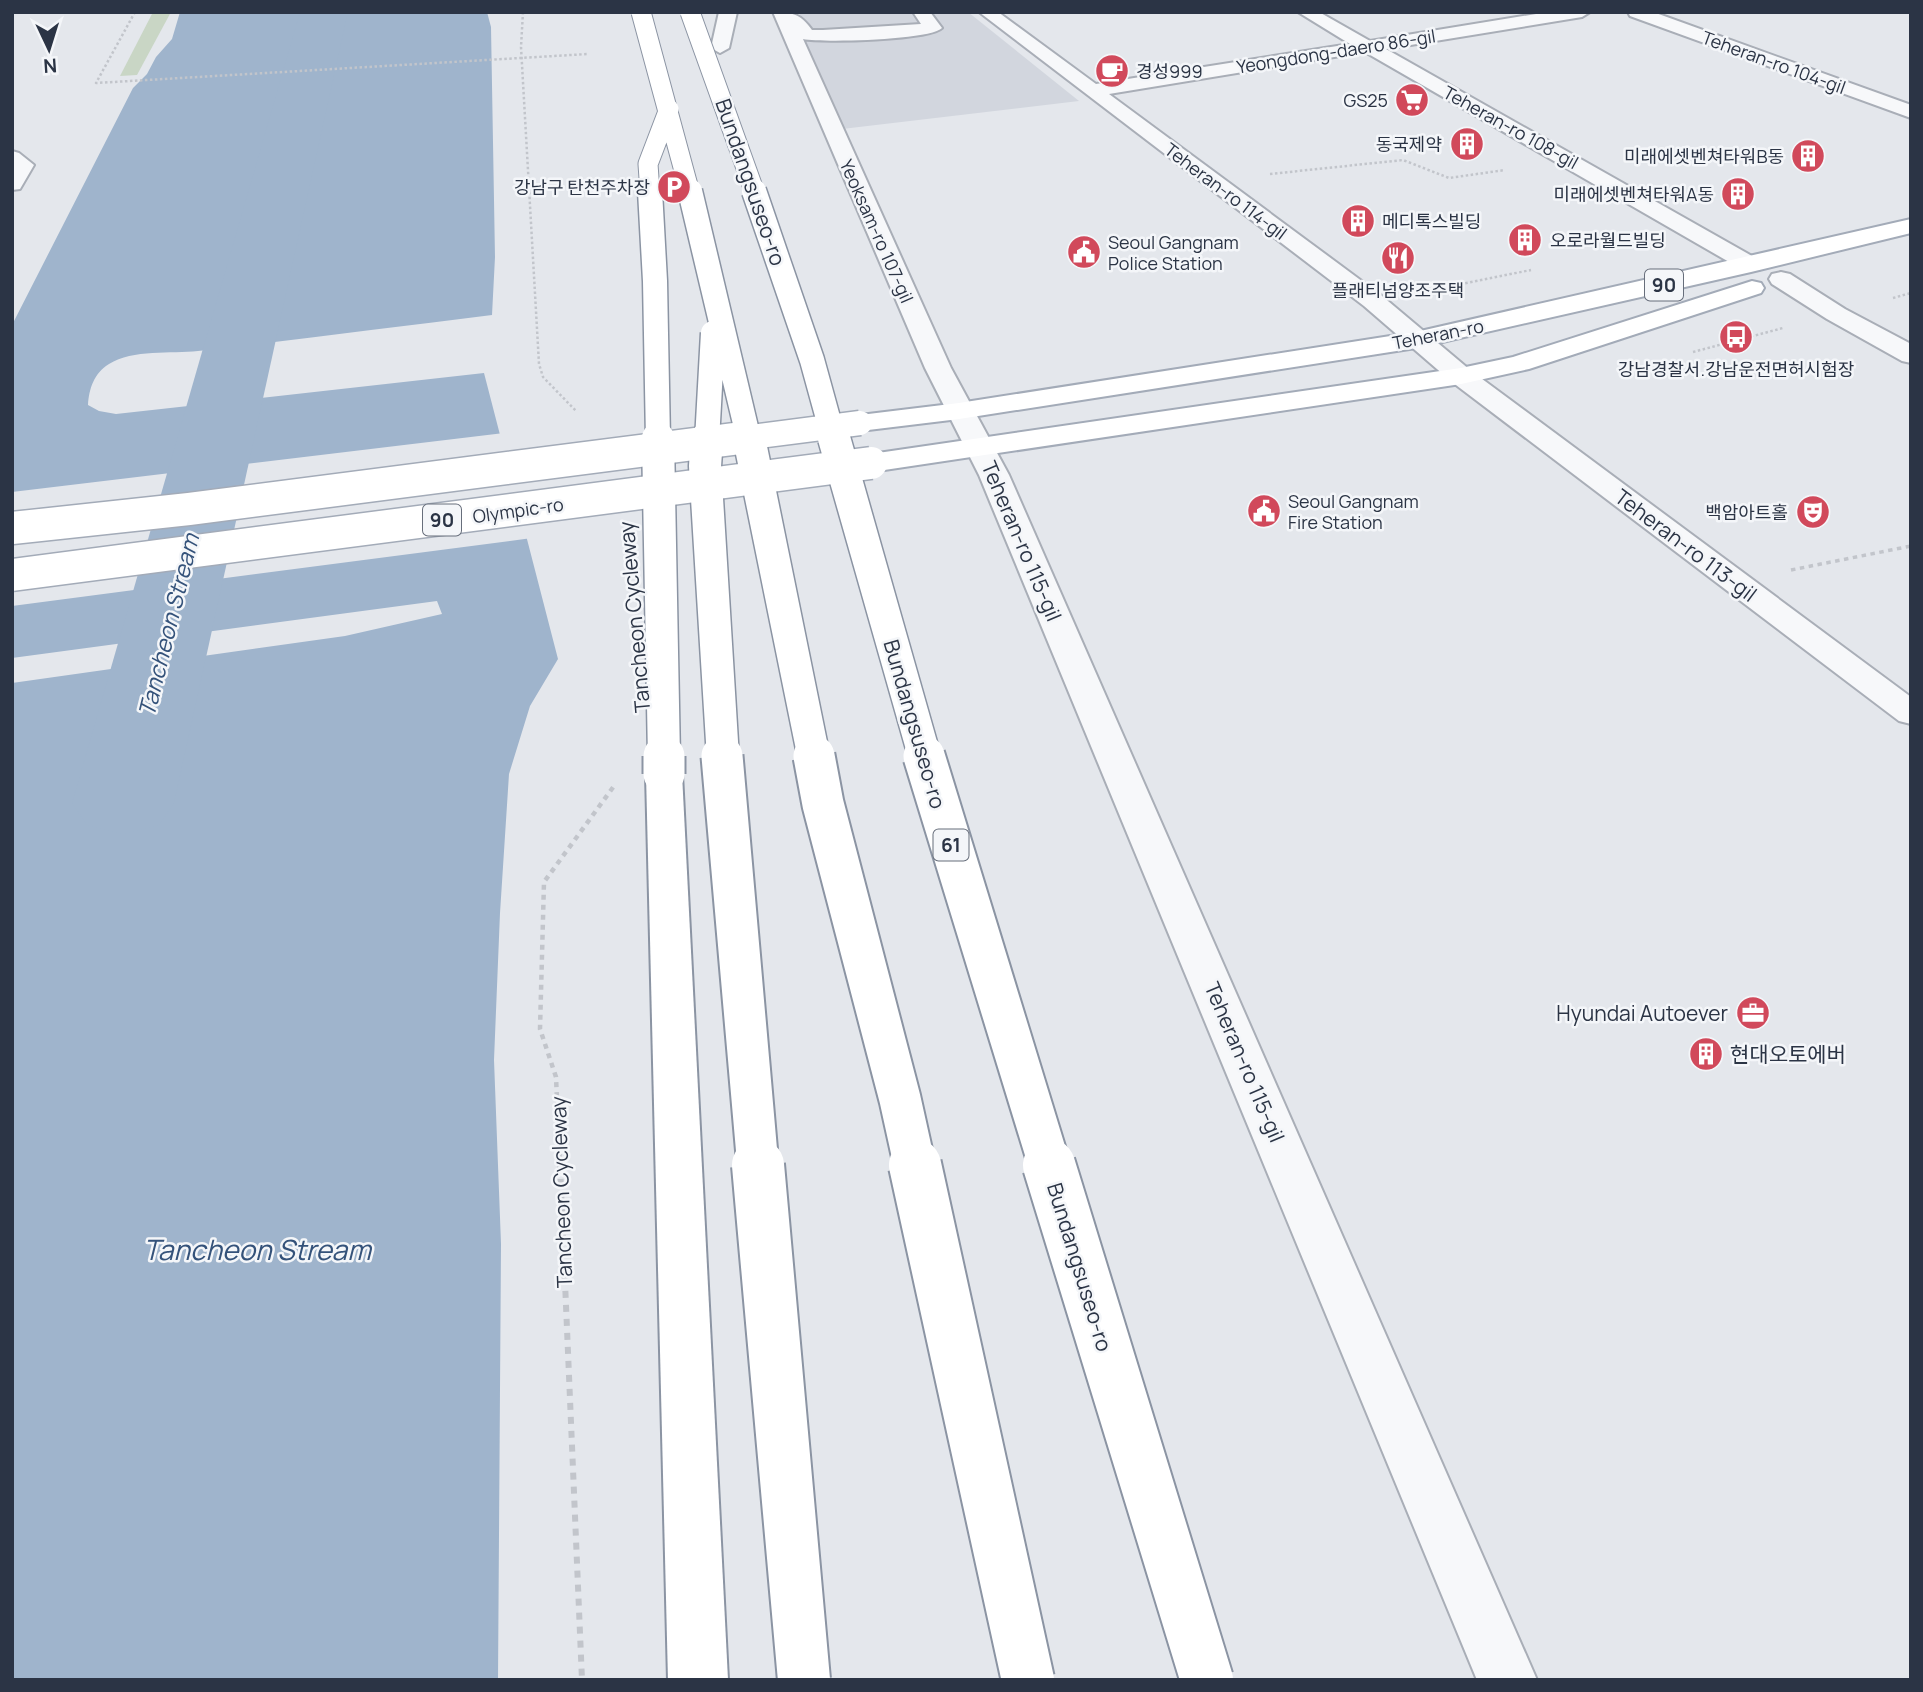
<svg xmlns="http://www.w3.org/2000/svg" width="1923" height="1692" font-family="Manrope,'Noto Sans KR',sans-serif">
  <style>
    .built { fill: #d2d6de }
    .green { fill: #c9d6c5 }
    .water { fill: #9fb4cc }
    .pier { fill: #e4e7ec }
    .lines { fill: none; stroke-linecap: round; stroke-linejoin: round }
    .river { fill: #9fb4cc; fill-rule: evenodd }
    .minor-casing { stroke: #a9aeb7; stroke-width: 4 }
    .major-casing { stroke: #a3abb8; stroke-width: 4 }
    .highway-casing { stroke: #8b94a3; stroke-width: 4 }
    .path-far3 { stroke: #c2c5cb; stroke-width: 2.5; stroke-dasharray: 2.5 2.5; stroke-linecap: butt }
    .path-far2 { stroke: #c2c5cb; stroke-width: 3.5; stroke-dasharray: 4.5 4.5; stroke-linecap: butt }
    .path-far1 { stroke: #c2c5cb; stroke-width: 4.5; stroke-dasharray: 5 5; stroke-linecap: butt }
    .path { stroke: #c2c5cb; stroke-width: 6; stroke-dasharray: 7 7; stroke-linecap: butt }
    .minor { fill: #f7f8fa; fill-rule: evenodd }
    .major { fill: #fff; fill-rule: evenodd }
    .highway { fill: #fff; fill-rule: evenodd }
    .major-bridge-far1-casing { stroke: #a3abb8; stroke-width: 27; stroke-linecap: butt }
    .major-bridge-casing { stroke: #a3abb8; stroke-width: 35; stroke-linecap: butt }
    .highway-bridge-far4-casing { stroke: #8b94a3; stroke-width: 21; stroke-linecap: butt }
    .highway-bridge-far3-casing { stroke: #8b94a3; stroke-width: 27; stroke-linecap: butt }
    .highway-bridge-far2-casing { stroke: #8b94a3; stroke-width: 35; stroke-linecap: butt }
    .highway-bridge-far1-casing { stroke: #8b94a3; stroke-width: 45; stroke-linecap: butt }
    .highway-bridge-casing { stroke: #8b94a3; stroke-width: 56; stroke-linecap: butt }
    .major-bridge-far1 { stroke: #fff; stroke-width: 24 }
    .major-bridge { stroke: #fff; stroke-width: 32 }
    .highway-bridge-far4 { stroke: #fff; stroke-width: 19 }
    .highway-bridge-far3 { stroke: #fff; stroke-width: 24 }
    .highway-bridge-far2 { stroke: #fff; stroke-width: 32 }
    .highway-bridge-far1 { stroke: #fff; stroke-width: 41 }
    .highway-bridge { stroke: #fff; stroke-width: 52 }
    .labels { text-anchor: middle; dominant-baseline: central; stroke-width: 5; stroke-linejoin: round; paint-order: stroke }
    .far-street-label { font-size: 18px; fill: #2b3445; stroke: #f4f6f9 }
    .far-poi-label { font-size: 18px; fill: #2b3445; stroke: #f4f6f9; text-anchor: end }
    .shield { fill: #f4f6f9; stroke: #676e7b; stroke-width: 2 }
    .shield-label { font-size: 19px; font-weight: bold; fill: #2b3445 }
    .street-label { font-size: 21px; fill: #2b3445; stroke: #f4f6f9 }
    .poi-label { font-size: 21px; fill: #2b3445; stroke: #f4f6f9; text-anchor: end }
    .water-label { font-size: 23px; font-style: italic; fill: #34527a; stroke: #f4f6f9 }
    .near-water-label { font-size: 28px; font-style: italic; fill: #34527a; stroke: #f4f6f9 }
  </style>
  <rect width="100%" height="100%" fill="#e4e7ec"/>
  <path class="built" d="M799,12H968L1079,101L842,129L810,62Z"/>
  <path class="green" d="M153,12H171L137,75L120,76Z"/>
  <path class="water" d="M180,12H487L491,27L495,257L492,315C394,327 296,340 198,351C171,354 133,349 109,364C94,373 89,389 88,405L99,411L116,414L484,373L558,659L530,706L509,774L500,913L494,1060L501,1244L498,1680H12V683L345,636L442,614L437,601L12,658V325L133,88L147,74L156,57L172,39Z"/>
  <path class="pier" d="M504,433L532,538L12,606V492Z"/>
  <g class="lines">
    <path class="river" d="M300,12H348L174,803L159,825L123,834L87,825L72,803Z"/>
    <g class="minor-casing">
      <path id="minor" d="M719,12H737L729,48L720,53L711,48Z
        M773,12C792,12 801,14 812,30H823L921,24L913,12H930L942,28C931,40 823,43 803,39L951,368L1009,475L1537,1680H1477L979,475L925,368Z
        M979,12H998L1096,84L1350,44L1298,12H1319L1370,41L1548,12H1590L1582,17L1386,49L1759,260L1763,265L1759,270H1743L1365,52L1109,94L1382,296L1470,370L1911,697V724L1899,721L1452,382L1364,306Z
        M1628,12H1653L1911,105V118L1630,16Z
        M12,151L19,153L34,165L20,189L12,190Z
        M1781,272L1790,274L1845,309L1911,344V363L1902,361L1827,319L1772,284L1769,279L1772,274Z"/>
    </g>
    <g class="major-casing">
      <path id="major" d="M1911,219V233L1751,272L1416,348L959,419L860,431L850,429L846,423L850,417L860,415L959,403L1416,332Z
        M1752,281L1761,283L1764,288L1761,293L1529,369L1461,384L871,472L861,469L857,463L861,457L871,454L1461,368L1513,357Z"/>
    </g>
    <g class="highway-casing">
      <path id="highway" d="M664,763L677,766L682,774L728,1680H668L646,774L651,766Z"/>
    </g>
    <path class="path-far3" d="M135,12L96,83L588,54
      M523,12L521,47L539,364L543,377L577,412
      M1270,174L1403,160L1449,178L1505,170
      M1426,291L1531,270
      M1893,298L1911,293
      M1693,352L1783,328"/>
    <path class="path-far2" d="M1791,570L1911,546"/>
    <path class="path-far1" d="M560,1167L556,1077L540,1029L544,882L614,786"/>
    <path class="path" d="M560,1165L582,1680"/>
    <use href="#minor" class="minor"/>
    <use href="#major" class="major"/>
    <use href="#highway" class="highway"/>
    <g class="major-bridge-far1-casing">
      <path id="major-bridge-far1" d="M728,440L860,423"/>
    </g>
    <g class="major-bridge-casing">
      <path id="major-bridge" d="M12,528L189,509L741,438
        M12,575L871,463"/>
    </g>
    <g class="highway-bridge-far4-casing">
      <path id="highway-bridge-far4" d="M641,12L690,193
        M690,12L755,193
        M650,193L648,164L669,109"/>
    </g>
    <g class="highway-bridge-far3-casing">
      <path id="highway-bridge-far3" d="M650,191L655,281L658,440
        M690,191L749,440
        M754,191L812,360L834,440
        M707,440L713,333"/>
    </g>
    <g class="highway-bridge-far2-casing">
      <path id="highway-bridge-far2" d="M658,438L664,758
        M707,438L705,466L723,758
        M749,438L814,758
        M834,438L925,758"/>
    </g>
    <g class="highway-bridge-far1-casing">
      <path id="highway-bridge-far1" d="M664,756V774
        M722,756L758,1167
        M814,756L823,804L900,1099L915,1167
        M924,756L1050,1167"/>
    </g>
    <g class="highway-bridge-casing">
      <path id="highway-bridge" d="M758,1165L804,1680
        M915,1165L1028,1680
        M1049,1165L1207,1680"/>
    </g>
    <use href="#major-bridge-far1" class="major-bridge-far1"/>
    <use href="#major-bridge" class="major-bridge"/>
    <use href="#highway-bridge-far4" class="highway-bridge-far4"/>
    <use href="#highway-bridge-far3" class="highway-bridge-far3"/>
    <use href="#highway-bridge-far2" class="highway-bridge-far2"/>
    <use href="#highway-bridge-far1" class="highway-bridge-far1"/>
    <use href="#highway-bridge" class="highway-bridge"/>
  </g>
  <defs>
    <g id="cafe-disc" transform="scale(1.75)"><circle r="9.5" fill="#d1495b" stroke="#f4f6f9"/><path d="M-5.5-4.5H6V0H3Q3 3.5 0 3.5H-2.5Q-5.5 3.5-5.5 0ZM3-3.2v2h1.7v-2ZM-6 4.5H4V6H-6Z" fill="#fff"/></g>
    <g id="supermarket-disc" transform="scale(1.75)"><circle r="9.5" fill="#d1495b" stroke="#f4f6f9"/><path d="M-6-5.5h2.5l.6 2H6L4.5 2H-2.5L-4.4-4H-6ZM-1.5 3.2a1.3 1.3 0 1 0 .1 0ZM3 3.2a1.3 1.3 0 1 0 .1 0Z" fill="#fff"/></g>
    <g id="building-disc" transform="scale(1.75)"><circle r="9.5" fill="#d1495b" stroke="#f4f6f9"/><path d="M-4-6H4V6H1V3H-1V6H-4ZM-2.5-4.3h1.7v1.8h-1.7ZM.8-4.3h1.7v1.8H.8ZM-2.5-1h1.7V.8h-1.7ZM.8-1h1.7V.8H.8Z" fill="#fff"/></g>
    <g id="parking-disc" transform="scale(1.75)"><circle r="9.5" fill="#d1495b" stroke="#f4f6f9"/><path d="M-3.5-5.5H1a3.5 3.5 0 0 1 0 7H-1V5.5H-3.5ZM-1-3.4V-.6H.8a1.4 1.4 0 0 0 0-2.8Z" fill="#fff"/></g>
    <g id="civic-disc" transform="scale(1.75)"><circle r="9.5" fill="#d1495b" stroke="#f4f6f9"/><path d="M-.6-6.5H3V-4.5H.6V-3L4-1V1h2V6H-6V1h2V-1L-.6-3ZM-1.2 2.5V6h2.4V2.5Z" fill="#fff"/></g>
    <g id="restaurant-disc" transform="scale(1.75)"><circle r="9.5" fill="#d1495b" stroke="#f4f6f9"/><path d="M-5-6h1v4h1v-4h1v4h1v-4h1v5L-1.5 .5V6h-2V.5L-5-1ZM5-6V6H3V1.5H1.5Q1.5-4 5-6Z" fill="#fff"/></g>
    <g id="bus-disc" transform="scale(1.75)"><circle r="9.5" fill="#d1495b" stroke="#f4f6f9"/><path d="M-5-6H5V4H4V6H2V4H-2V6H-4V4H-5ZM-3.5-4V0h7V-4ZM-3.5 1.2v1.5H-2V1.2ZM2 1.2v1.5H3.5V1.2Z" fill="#fff"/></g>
    <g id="theatre-disc" transform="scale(1.75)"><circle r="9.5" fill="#d1495b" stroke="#f4f6f9"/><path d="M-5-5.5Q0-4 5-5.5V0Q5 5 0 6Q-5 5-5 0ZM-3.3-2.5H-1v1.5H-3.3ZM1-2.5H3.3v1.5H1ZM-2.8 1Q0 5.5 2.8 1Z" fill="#fff"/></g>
    <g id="office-disc" transform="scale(1.75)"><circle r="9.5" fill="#d1495b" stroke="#f4f6f9"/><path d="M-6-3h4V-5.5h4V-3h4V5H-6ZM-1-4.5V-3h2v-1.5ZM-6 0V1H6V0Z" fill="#fff"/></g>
  </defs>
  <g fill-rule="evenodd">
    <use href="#cafe-disc" x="1112" y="71"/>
    <use href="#supermarket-disc" x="1412" y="100"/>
    <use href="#building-disc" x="1467" y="144"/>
    <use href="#building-disc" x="1808" y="156"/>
    <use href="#parking-disc" x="674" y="187"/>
    <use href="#building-disc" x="1738" y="194"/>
    <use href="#building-disc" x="1358" y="221"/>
    <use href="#building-disc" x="1525" y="240"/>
    <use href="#civic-disc" x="1084" y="252"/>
    <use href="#restaurant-disc" x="1398" y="258"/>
    <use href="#bus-disc" x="1736" y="337"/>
    <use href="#civic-disc" x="1264" y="511"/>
    <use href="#theatre-disc" x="1813" y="512"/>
    <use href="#office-disc" x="1753" y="1013"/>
    <use href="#building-disc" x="1706" y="1054"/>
  </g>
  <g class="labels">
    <g class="far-street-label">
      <text transform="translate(1336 51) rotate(-9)">Yeongdong-daero 86-gil</text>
      <text transform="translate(1774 62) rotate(20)">Teheran-ro 104-gil</text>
      <text transform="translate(1511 127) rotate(29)">Teheran-ro 108-gil</text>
      <text transform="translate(1226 191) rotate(37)">Teheran-ro 114-gil</text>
      <text transform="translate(877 231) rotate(66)">Yeoksam-ro 107-gil</text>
      <text transform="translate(1438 334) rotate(-11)">Teheran-ro</text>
      <text transform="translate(518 510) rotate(-8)">Olympic-ro</text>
    </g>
    <g class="far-poi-label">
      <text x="1136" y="71" text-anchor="start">경성999</text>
      <text x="1388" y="100">GS25</text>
      <text x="1442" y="144">동국제약</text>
      <text x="1784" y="156">미래에셋벤쳐타워B동</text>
      <text x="650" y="187">강남구 탄천주차장</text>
      <text x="1714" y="194">미래에셋벤쳐타워A동</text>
      <text x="1382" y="221" text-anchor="start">메디톡스빌딩</text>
      <text x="1550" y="240" text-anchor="start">오로라월드빌딩</text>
      <text x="1108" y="242" text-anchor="start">Seoul Gangnam<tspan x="1108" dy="21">Police Station</tspan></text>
      <text x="1398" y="290" text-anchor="middle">플래티넘양조주택</text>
      <text x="1736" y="369" text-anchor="middle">강남경찰서.강남운전면허시험장</text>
      <text x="1288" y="501" text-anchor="start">Seoul Gangnam<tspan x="1288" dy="21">Fire Station</tspan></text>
      <text x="1788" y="512">백암아트홀</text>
    </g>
    <g class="shield">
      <rect x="1645" y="269.5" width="38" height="31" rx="5"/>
      <rect x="423" y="504.5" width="38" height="31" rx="5"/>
      <rect x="933.5" y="829.5" width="35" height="31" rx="5"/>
    </g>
    <g class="shield-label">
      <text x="1664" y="285">90</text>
      <text x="442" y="520">90</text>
      <text x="951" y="845">61</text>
    </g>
    <g class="street-label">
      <text transform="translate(751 182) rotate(71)">Bundangsuseo-ro</text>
      <text transform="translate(1022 541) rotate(67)">Teheran-ro 115-gil</text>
      <text transform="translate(1686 545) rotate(37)">Teheran-ro 113-gil</text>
      <text transform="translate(634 617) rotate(-95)">Tancheon Cycleway</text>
      <text transform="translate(915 724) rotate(74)">Bundangsuseo-ro</text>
      <text transform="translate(1245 1062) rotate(67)">Teheran-ro 115-gil</text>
      <text transform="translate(561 1192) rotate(-92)">Tancheon Cycleway</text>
      <text transform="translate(1080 1267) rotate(73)">Bundangsuseo-ro</text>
    </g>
    <g class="poi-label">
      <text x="1728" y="1013">Hyundai Autoever</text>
      <text x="1730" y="1054" text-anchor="start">현대오토에버</text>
    </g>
    <g class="water-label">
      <text transform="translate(168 625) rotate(-76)">Tancheon Stream</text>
    </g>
    <g class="near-water-label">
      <text x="257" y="1249">Tancheon Stream</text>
    </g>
  </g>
  <rect width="1923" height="1692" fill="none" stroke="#2b3445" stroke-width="28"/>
  <g transform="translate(49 49) rotate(176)" stroke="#f4f6f9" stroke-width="5" paint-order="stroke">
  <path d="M0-5L12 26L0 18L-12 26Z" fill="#2b3445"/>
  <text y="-10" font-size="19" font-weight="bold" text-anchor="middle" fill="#2b3445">N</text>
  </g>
</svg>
